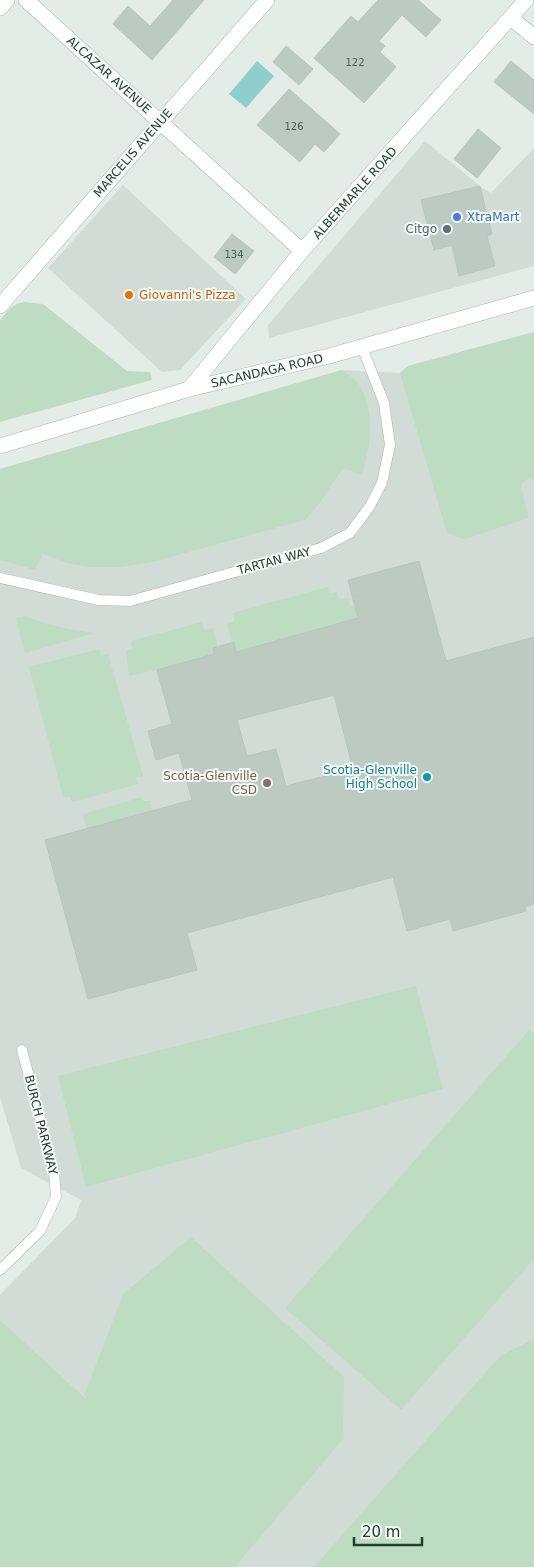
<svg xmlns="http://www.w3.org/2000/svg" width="534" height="1567" font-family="'DejaVu Sans',sans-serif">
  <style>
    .built { fill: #d2dcd6 }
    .green { fill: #bddcc1 }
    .water { fill: #8ecfce }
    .building { fill: #bccac2; stroke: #b6c6bd; fill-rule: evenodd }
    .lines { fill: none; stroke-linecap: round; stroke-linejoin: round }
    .service-casing { stroke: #a6b4ad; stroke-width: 11 }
    .minor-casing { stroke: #a6b4ad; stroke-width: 16 }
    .secondary-casing { stroke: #a2b8ad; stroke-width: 16 }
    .service { stroke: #fff; stroke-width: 10 }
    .minor { stroke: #fff; stroke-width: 15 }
    .secondary { stroke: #fff; stroke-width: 15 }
    .shop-dot { fill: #3f7fe0; stroke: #f4f9f6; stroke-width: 2 }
    .service-dot { fill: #5c6f8a; stroke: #f4f9f6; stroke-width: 2 }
    .food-dot { fill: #e8710a; stroke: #f4f9f6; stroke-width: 2 }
    .culture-dot { fill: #0f9aa8; stroke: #f4f9f6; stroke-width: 2 }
    .education-dot { fill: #8d6e63; stroke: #f4f9f6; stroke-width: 2 }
    .labels { text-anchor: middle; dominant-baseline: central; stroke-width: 4; stroke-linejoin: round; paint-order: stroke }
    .number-label { font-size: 10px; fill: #4a6056 }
    .street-label { font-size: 12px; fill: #243d32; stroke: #f4f9f6 }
    .shop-label { font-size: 12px; fill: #366cbe; stroke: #f4f9f6; text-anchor: start }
    .service-label { font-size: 12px; fill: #4e5e75; stroke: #f4f9f6; text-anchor: end }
    .food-label { font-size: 12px; fill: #c56008; stroke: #f4f9f6; text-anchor: start }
    .culture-label { font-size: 12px; fill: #0d838f; stroke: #f4f9f6; text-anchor: end }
    .education-label { font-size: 12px; fill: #785e54; stroke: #f4f9f6; text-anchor: end }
  </style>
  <rect width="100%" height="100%" fill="#e3ece7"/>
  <path class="built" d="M425,141L480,186L491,193L534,148V266L269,338L268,325Z
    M123,185L246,299L180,370L162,372L48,268Z
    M534,332V1567H0V1295L75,1218L81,1200L21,1168L0,1097V469L342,370L400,373L408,366Z"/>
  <path class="green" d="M25,302L43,304L127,371L150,372L152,380L0,422V320C8,311 13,303 25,302Z
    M534,332V481C528,477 523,480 521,486L529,518L464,539L447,533L400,373L408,366Z
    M342,370C347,374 354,378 358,383C375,408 372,449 361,475L343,468L319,504L305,520L152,562L121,567H91L67,563L43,554L35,570L0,560V469Z
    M328,587L329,594L337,592L339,600L348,598L350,605H355L358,618L236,652L234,642L232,643L227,624L235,621L232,613Z
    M25,616C47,625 70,630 95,633L25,653L16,618Z
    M202,622L204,630L213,628L218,647L213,648L214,654L157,670L129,676L126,651L132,649L131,641Z
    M99,649L101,656L108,654L143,776L136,777L138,784L72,802L70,797H63L29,667Z
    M142,797L143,801H150L152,811L87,829L83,814Z
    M416,986L443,1089L86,1187L58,1076Z
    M529,1030L534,1034V1259L401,1410L285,1308Z
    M191,1237L344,1377L343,1439L235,1567H0V1323L1,1321L87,1400L85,1394L123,1294Z
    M534,1339V1567H314L501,1355Z"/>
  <path class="water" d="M257,61L274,76L246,108L229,94Z"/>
  <path class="building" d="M173,0H204L152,60L113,24L128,6L150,26Z
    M378,0H418L441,20L426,37L402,15L379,41L385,46L380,52L396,67L364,103L314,58L351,16L358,22Z
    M286,46L313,69L299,85L273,62Z
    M511,61L534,80V114L494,82Z
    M289,89L340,134L324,152L315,144L300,162L257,125Z
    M478,129L501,148L477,178L454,159Z
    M480,186L492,234L487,236L495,266L459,276L452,245L434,250L421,200Z
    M232,234L254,251L235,274L214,257Z
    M419,561L446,661L534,637V904L525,907L526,911L453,931L450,919L407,931L393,877L187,933L197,970L88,999L45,840L192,800L179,753L156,760L148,731L172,724L157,670L214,654L213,648L223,645L234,642L236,652L358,618L348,580ZM334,695L353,769L286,786L276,749L247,756L237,720Z"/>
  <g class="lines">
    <g class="service-casing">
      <path id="service" d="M0,578L99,600L130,601L321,548L350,533L370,506L382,483L390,445L384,403L362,347
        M0,1270L40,1231L56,1197L54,1172L22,1050"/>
    </g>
    <g class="minor-casing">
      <path id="minor" d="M26,0L302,251
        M0,8L7,0
        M511,18L534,37
        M0,306L267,0
        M189,389L302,251L526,0"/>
    </g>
    <g class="secondary-casing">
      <path id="secondary" d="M0,446L189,389L329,356L534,298"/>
    </g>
    <use href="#service" class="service"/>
    <use href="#minor" class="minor"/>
    <use href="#secondary" class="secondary"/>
  </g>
  <circle class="shop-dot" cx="457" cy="217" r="5"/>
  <circle class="service-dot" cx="447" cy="229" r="5"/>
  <circle class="food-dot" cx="129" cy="295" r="5"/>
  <circle class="culture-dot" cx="427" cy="777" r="5"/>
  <circle class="education-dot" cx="267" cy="783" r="5"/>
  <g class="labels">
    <g class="number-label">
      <text x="355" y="62">122</text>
      <text x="294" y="126">126</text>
      <text x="234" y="254">134</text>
    </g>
    <g class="street-label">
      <text transform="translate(109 75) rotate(42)">ALCAZAR AVENUE</text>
      <text transform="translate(133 153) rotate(-49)">MARCELIS AVENUE</text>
      <text transform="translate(355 193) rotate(-48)">ALBERMARLE ROAD</text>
      <text transform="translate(267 371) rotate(-13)">SACANDAGA ROAD</text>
      <text transform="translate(274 561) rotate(-15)">TARTAN WAY</text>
      <text transform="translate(41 1125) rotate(76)">BURCH PARKWAY</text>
    </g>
    <g class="shop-label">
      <text x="467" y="217">XtraMart</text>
    </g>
    <g class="service-label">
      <text x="437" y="229">Citgo</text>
    </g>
    <g class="food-label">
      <text x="139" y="295">Giovanni's Pizza</text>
    </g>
    <g class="culture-label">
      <text x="417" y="770">Scotia-Glenville<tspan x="417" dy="14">High School</tspan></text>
    </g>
    <g class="education-label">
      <text x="257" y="776">Scotia-Glenville<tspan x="257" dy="14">CSD</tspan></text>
    </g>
  </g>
  <path d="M354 1537v8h68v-8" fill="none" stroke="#243d32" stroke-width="2.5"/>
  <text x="362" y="1537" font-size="15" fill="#243d32" stroke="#f4f9f6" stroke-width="4" paint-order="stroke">20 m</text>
</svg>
